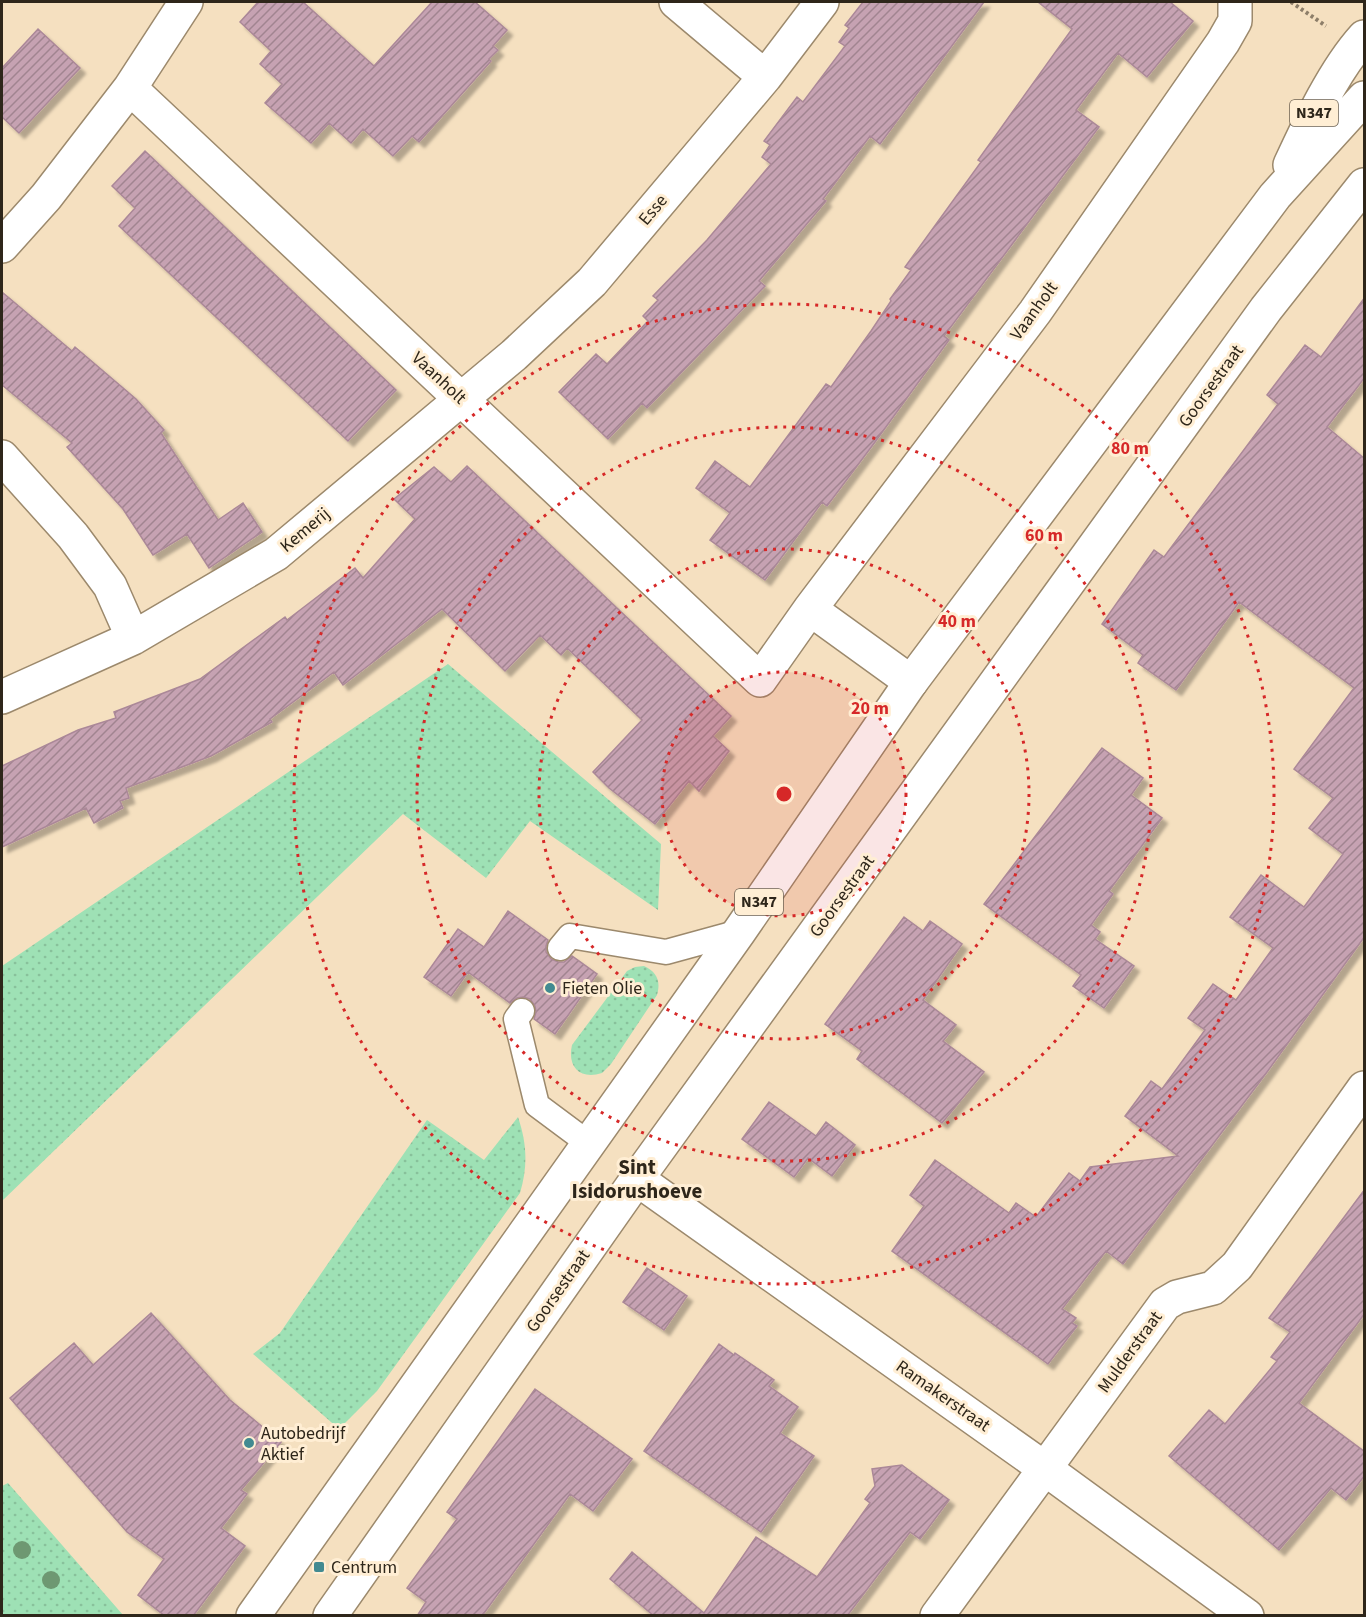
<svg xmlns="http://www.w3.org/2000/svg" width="1366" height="1617" font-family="'Source Sans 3',sans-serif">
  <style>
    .green { fill: url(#green-dots) }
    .building { fill: url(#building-hatch); stroke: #ab8898; stroke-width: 1.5; filter: url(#shadow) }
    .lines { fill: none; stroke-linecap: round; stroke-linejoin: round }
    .lane-casing { stroke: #9c896c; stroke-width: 27 }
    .street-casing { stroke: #9c896c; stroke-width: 36 }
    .primary-casing { stroke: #9c896c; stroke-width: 36 }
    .path { stroke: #8d7e69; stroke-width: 4; stroke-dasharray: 3 3; stroke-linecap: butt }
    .lane { stroke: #fff; stroke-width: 24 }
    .street { stroke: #fff; stroke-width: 33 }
    .primary { stroke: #fff; stroke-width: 33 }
    .tree { fill: #6e9872 }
    .ring { fill: none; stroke: #d62828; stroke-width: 3; stroke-dasharray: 3 6 }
    .poi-dot { fill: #428a91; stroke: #ffeed4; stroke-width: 2 }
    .labels { text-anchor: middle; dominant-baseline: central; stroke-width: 6; stroke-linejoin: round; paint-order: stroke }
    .shield { fill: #ffeed4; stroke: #6d6252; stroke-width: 1.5 }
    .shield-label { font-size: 16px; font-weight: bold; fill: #2e261a }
    .street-label { font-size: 18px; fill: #2e261a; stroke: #ffeed4 }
    .poi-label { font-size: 18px; fill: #2e261a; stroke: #ffeed4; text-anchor: start }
    .quarter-label { font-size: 21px; font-weight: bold; fill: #2e261a; stroke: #ffeed4 }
    .centre { fill: #d62828; stroke: #ffeed4; stroke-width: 3 }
    .ring-label { font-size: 18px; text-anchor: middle; font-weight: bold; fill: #d62828; stroke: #ffeed4; stroke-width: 6; stroke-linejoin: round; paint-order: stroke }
  </style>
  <defs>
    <pattern id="green-dots" width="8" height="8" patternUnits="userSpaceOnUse" patternTransform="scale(1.5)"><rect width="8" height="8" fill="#9ee1b5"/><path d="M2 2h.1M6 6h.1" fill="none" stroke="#88c19b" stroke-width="1.8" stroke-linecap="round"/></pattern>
    <pattern id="building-hatch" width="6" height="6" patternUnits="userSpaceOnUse" patternTransform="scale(1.5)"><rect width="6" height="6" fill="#c6a2b2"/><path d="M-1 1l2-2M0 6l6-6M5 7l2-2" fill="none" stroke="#a18490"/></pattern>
    <filter id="shadow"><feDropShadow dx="5.5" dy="5.5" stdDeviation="1.5" flood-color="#0004"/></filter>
  </defs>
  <rect width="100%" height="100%" fill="#f5e0c0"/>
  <path class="green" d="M448,664L661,844L658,910L530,821L486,878L403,814L2,1201V966Z
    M644,966C657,972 661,981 657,995L611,1064L602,1073C580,1080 567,1067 572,1045L627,971L635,967Z
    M518,1117C527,1144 528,1166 520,1193L377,1391L339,1429L253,1354L280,1333L427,1120L484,1160Z
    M8,1483L123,1615H2V1486Z"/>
  <path class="building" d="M258,2H303L374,66L432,2H475L507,30L493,46L498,50L489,59L491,61L419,142L412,136L393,156L363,129L351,143L329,123L311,143L265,103L282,84L260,64L271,51L240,22Z
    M863,2H984L880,144L870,136L823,199L826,201L759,281L765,286L647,408L642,403L608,439L559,392L596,354L607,364L648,321L643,316L658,300L653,296L707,240L771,164L762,157L770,145L764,141L797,97L803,102L845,46L839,42L849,28L845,25Z
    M1038,2H1170L1193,21L1147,77L1118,53L1076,110L1099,127L944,336L949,340L875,442L827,506L822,502L765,580L710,540L730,513L696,488L715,461L750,487L826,384L831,387L871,331L891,301L890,299L911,270L905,267L981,162L978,160L1072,29Z
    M38,29L80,68L19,133L2,117V68Z
    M145,151L396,390L348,441L119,226L135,208L112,186Z
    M2,292L72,351L75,347L136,399L164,430L161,433L218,520L243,503L262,532L209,568L187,534L153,555L123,509L67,447L72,443L2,385Z
    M1365,297V377L1327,427L1365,459V936L1267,1072L1123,1264L1106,1251L1062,1309L1076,1318L1072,1323L1077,1326L1048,1364L892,1251L924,1206L910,1195L935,1160L1009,1213L1016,1203L1036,1217L1069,1173L1080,1181L1090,1167L1178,1156L1125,1116L1151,1081L1162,1089L1205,1030L1188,1018L1213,984L1236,1000L1273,948L1230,917L1261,875L1304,907L1343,854L1309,828L1333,798L1294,769L1354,688L1239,602L1176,690L1138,663L1143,655L1102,624L1154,550L1164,557L1278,404L1267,395L1305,345L1321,357Z
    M467,466L731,716L713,736L729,751L699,791L689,781L655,824L609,788L593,772L642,720L567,648L561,655L540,635L505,671L442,609L343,685L334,672L270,719L272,722L211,756L126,788L129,798L120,801L123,808L94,823L86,808L2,847V766L78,730L116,718L114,712L200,679L285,617L287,620L355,568L363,578L415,519L394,499L434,467L451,482Z
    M1102,748L1143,778L1131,795L1162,818L1109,891L1113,894L1091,925L1100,932L1095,939L1134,966L1104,1008L1073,986L1081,975L984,904Z
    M508,911L548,940L546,946V952L551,959L558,962H564L572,956L597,974L555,1034L534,1019L536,1012L535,1006L530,999L523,997L517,998L510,1003L468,972L451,996L424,977L458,929L484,947Z
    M904,917L923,931L930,921L962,944L923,1000L956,1025L943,1041L984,1072L942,1123L857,1059L862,1051L825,1024Z
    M769,1102L816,1136L826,1122L855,1145L832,1176L808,1158L794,1177L742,1139Z
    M1365,1189V1313L1299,1403L1365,1452V1475L1346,1500L1331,1488L1279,1550L1169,1456L1209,1410L1225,1424L1277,1361L1271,1357L1290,1332L1269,1318Z
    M647,1268L687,1296L664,1330L623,1302Z
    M151,1313L230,1400L281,1442L241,1490L247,1494L221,1528L245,1546L193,1616H165L138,1595L164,1559L127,1532L10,1398L74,1343L93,1365Z
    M719,1344L734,1355L735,1353L774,1380L769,1386L798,1407L780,1433L814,1456L761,1532L644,1451Z
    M535,1389L632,1459L593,1511L570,1494L482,1616H417L426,1602L407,1588L457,1519L447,1512Z
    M902,1465L949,1500L920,1539L910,1532L847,1616H654L610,1579L632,1552L704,1613L756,1537L817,1577L870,1503L865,1499L875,1486L872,1469Z"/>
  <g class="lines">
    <g class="lane-casing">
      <path id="lane" d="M560,948L570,936L666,952L739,932
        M522,1011L516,1019L537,1105L588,1143"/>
    </g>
    <g class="street-casing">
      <path id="street" d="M186,2L130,88L760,680L810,609L1035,312L1223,42L1235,21V2
        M676,2L765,77
        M2,246L46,197L130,88
        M2,457L73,536L110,586L133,638L2,697
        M810,609L911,682
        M133,638L276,554L514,355L592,282L765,77L822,2
        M637,1179L1044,1468L1247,1616
        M330,1616L637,1179L1266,309L1364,185
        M937,1616L1165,1304L1177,1297L1213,1288L1237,1266L1364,1088"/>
    </g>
    <g class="primary-casing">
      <path id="primary" d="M1290,165C1309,124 1334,70 1364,37
        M253,1616L739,932L911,682L1275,196L1364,98"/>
    </g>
    <path class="path" d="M1291,2L1326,26"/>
    <use href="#lane" class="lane"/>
    <use href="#street" class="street"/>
    <use href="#primary" class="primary"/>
  </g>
  <g class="tree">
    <circle cx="22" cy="1550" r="9"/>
    <circle cx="51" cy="1580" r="9"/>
  </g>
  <circle cx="784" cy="794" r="122" fill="#d62828" fill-opacity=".12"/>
  <g class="ring">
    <circle cx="784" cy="794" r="122"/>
    <circle cx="784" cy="794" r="245"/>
    <circle cx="784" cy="794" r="367"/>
    <circle cx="784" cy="794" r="490"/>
  </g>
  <g class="poi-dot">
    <circle cx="550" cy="988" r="6"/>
    <circle cx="249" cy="1443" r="6"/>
    <rect x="313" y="1561" width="12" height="12" rx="3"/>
  </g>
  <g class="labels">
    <g class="shield">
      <rect x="1290" y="100" width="48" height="26" rx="4.5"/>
      <rect x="735" y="889" width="48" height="26" rx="4.5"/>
    </g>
    <g class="shield-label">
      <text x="1314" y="113">N347</text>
      <text x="759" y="902">N347</text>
    </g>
    <g class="street-label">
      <text transform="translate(653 210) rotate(-50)">Esse</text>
      <text transform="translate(1034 311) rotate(-54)">Vaanholt</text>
      <text transform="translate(439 378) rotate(43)">Vaanholt</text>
      <text transform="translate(1211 386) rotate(-54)">Goorsestraat</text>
      <text transform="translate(305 530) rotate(-40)">Kemerij</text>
      <text transform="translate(842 896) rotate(-54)">Goorsestraat</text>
      <text transform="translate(558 1291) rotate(-55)">Goorsestraat</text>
      <text transform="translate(1130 1352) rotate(-54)">Mulderstraat</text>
      <text transform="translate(943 1396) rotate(35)">Ramakerstraat</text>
    </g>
    <g class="poi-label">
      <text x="562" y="988">Fieten Olie</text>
      <text x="261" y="1433">Autobedrijf<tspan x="261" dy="21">Aktief</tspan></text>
      <text x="331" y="1567">Centrum</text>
    </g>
    <g class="quarter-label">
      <text x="637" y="1167">Sint<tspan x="637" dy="24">Isidorushoeve</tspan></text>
    </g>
  </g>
  <circle cx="784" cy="794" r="9" class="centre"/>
  <g class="ring-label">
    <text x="1130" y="454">80 m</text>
    <text x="1044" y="541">60 m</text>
    <text x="957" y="627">40 m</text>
    <text x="870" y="714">20 m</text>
  </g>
  <rect width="1366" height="1617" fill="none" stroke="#2e261a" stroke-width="6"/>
</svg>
